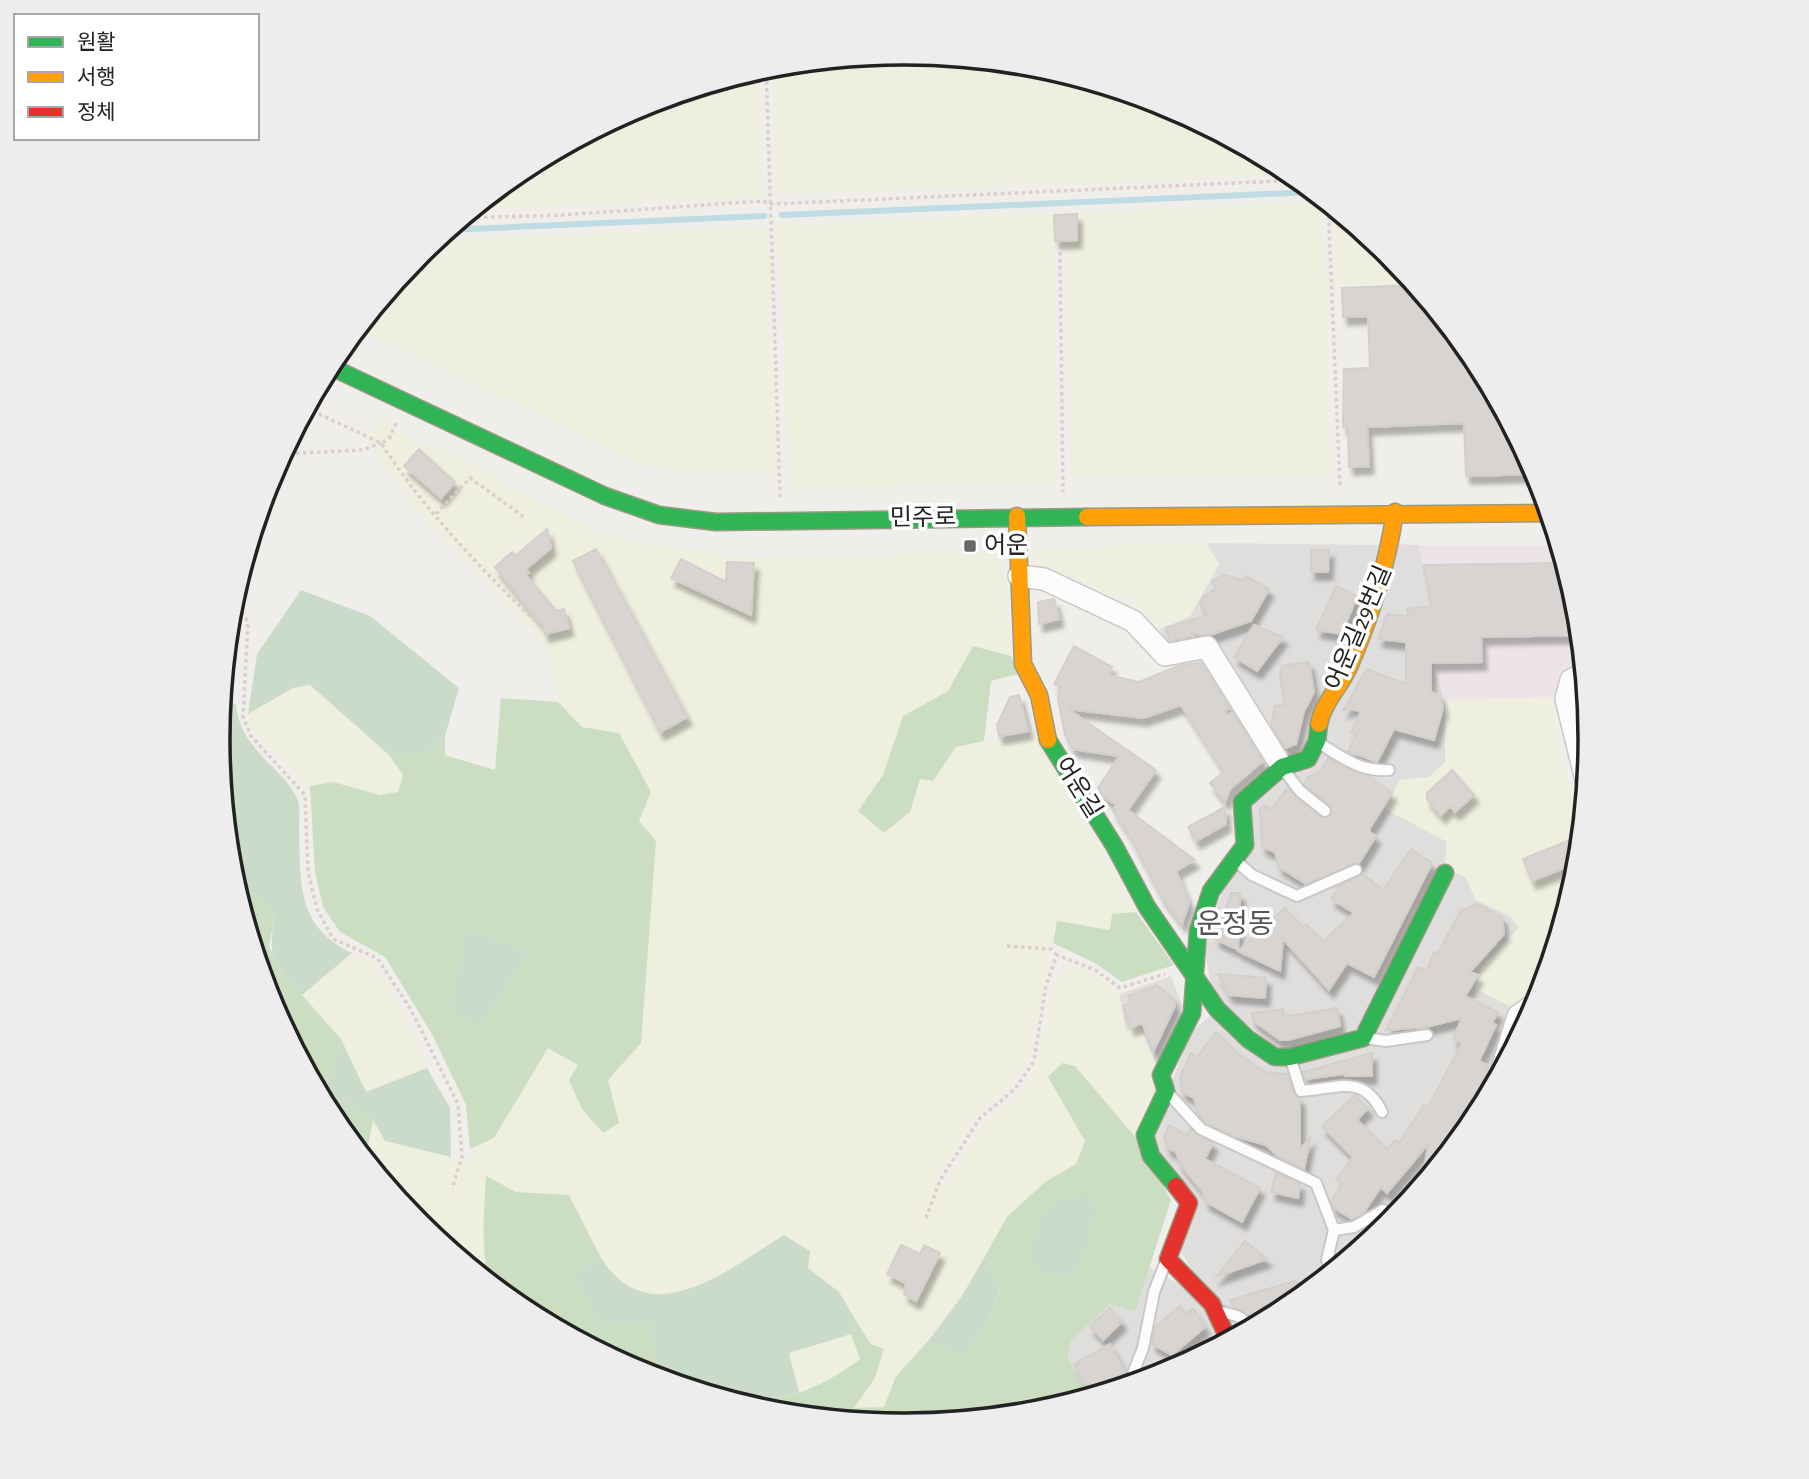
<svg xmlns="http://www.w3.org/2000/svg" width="1809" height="1479" font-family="'Alegreya Sans','Noto Sans KR',sans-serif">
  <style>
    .residential { fill: #dfdedc }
    .industrial { fill: #ede4e9 }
    .farmland { fill: #efefdf }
    .forest { fill: #cbdec1 }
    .cemetery { fill: #cadbca }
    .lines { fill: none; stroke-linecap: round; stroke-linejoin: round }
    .stream { stroke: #bfdbe3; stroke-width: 6 }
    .building { fill: #d7d4d2; stroke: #d3d0cc; stroke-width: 2; filter: url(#shadow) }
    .lane-casing { stroke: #c9c8c7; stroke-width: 14 }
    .street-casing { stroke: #c9c8c7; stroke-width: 24 }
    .fast-casing { stroke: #999a82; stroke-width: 19 }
    .slow-casing { stroke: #999a82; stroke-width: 19 }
    .jam-casing { stroke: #999a82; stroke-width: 19 }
    .path { stroke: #dccecd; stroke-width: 3.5; stroke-dasharray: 3.5 3.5; stroke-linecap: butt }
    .lane { stroke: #fdfcfc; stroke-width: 10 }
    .street { stroke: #fdfcfc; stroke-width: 21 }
    .fast { stroke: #30b455; stroke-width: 16 }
    .slow { stroke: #ff9f0a; stroke-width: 16 }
    .jam { stroke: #e5322d; stroke-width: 16 }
    .poi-dot { fill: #6a6968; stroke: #fff; stroke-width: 2.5 }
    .labels { text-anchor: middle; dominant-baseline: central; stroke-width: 7; stroke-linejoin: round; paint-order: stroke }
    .street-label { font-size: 24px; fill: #222; stroke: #fff }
    .poi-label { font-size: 24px; fill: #222; stroke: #fff; text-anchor: start }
    .quarter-label { font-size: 28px; fill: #555; stroke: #fff }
    .rim { fill: none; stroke: #222; stroke-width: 3.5 }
  </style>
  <defs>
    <filter id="shadow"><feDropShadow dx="4.5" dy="8" stdDeviation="2" flood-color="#0004"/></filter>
  </defs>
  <rect width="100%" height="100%" fill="#f0eeeb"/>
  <path class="residential" d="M1206,543L1386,545L1305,755L1284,759L1208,640L1170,650L1160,629L1190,616L1219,564Z
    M1395,544L1419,545L1433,625L1434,671L1445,700V762L1429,777L1399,780L1447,842L1445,867L1363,1033L1282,1052L1213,998L1205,949L1246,806L1320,749L1354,769L1389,779L1393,769L1358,763L1321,736Z
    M1453,871L1466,878L1476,900L1510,916L1519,928L1482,967L1475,987L1513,1008L1500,1039L1482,1110L1390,1226L1286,1311L1233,1339L1179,1248L1197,1203L1149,1140L1191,1032L1214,1013L1272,1065L1365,1045Z
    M1171,976L1183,1007L1157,1066L1126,1031L1119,994Z
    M1149,1267L1179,1284L1204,1305L1219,1347L1167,1374L1085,1399L1086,1394L1068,1357L1071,1341L1110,1304L1135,1312Z"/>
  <path class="industrial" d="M1419,545L1560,546L1578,606L1584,666L1564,674L1553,697L1445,700L1434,671L1433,625Z
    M1586,684L1591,740L1589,763L1573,698Z"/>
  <path class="farmland" d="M905,53L1039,66L1168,105L1295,175L777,195L772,66Z
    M758,69L764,197L472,210L523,168L642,105Z
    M1323,202L1332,478L1070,476L1067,245H1053L1059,483L790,488L778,225Z
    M1333,207L1391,254L1413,282L1332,285Z
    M768,227L776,471L685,473L647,466L357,329L419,253L435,240Z
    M377,420L472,464L561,514L623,540L752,558L991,551L1000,556L1008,586L1011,656L973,646L948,691L903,716L883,775L858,811L910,812L920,779L933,780L956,747L1035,733L1136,912L1111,930L1057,922L1029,1061L1010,1087L977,1116L935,1181L945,1186L983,1124L1020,1094L1035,1068L1057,974L1069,965L1092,973L1119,994L1126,1031L1140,1026L1157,1066L1154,1102L1136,1138L1048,1077L1085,1140L1076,1164L1045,1182L1007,1217L962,1296L896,1376L884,1407L853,1408L875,1378L871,1344L839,1292L808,1268L784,1235L700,1287L663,1295L629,1289L609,1271L569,1195L516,1192L487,1177L483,1249L491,1285L418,1225L374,1171L366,1151L373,1120L385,1141L451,1157L466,1165L470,1149L494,1138L548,1048L579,1066L582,1109L604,1133L619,1123L608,1080L641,1043L639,821L582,727L558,702L553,664L541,639L430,526L366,443Z
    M1206,543L1219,564L1190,616L1160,629L1129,595L1108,599L1075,586L1034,564L1031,548Z
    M310,685L389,755L403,775L398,792L381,795L333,782L310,786L253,730L248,714L293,688Z
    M1553,697L1554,727L1582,837L1578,874L1543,990L1513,1008L1475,988L1482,967L1519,927L1510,916L1476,900L1466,878L1445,867L1447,842L1385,809L1399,780L1429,777L1445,762V700Z
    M352,953L373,962L405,1012L427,1068L366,1092L341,1039L302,995Z
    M851,1334L860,1359L827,1383L799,1392L789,1354Z"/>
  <path class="forest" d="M973,646L1011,656L1018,674L991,681L984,741L956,747L933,781L920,779L910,812L884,833L858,811L883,775L903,716L948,691Z
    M501,698L558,702L582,727L619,733L651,792L639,821L656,841L641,1043L608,1080L619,1123L603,1133L582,1109L569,1080L578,1065L548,1048L494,1138L470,1149L466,1105L432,1034L385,957L340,932L323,907L315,872L310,786L333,782L380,795L398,792L403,775L389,755L428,752L445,736V755L495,770Z
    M227,833L243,853V882L275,914L269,946L280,970L341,1039L324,1090L373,1120L367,1151L374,1171L333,1121L270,1002L231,873Z
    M1136,912L1174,965L1122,982L1095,963L1053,943L1057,921L1110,930L1112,914Z
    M1062,1063L1075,1066L1136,1138L1171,1200L1135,1312L1110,1304L1071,1341L1068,1357L1086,1394L1085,1399L1038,1413L904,1426L803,1417L805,1410L770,1413L728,1401V1391C776,1410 821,1388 860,1359L851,1334L858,1324L871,1344L884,1349L875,1378L854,1408L884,1407L896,1376L929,1340L961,1358L990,1317L1001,1288L984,1258L1007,1217L1045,1182L1076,1164L1085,1141L1048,1077Z
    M486,1176L516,1192L569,1195L600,1256L574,1276L600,1325L648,1324L661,1380L641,1374C607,1356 515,1315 494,1287C478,1266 485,1204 486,1176Z"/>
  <path class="cemetery" d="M301,590L370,616L459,688L445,736L428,752L389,755L310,685L293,688L248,714L257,654Z
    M222,697L236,705C241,751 280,764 297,798C301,806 299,821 299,830C301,884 296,926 352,953L302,995C272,961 267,959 275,914L243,882V853L227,833L218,739Z
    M467,928L529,952L478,1029L450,1009Z
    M341,1039L366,1092L427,1068L450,1108L451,1157L385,1141L373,1120L324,1090Z
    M1085,1192L1097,1207L1082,1262L1068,1277L1040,1273L1031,1258C1039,1213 1039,1206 1085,1192Z
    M784,1235L810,1251L808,1268L839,1292L858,1324L851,1334L789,1353L799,1392C773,1400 754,1401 728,1391V1401L661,1380L648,1324L600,1325L573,1276L600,1256C648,1337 729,1269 784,1235Z
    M984,1258L1001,1287L990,1317L961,1359L929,1340L962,1296Z"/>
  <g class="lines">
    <path class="stream" d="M782,215L1315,192
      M448,230L764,216"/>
  </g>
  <path class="building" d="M1077,214V240L1055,241L1054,215Z
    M1416,285L1476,358L1538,474L1466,476L1464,423L1367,427L1369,466L1349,467L1348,427H1343L1344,369L1370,368L1368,316L1343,317L1342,288Z
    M419,449L455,482L441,498L404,466Z
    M547,529L551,548L526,569L529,573L526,575L556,611L564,609L569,628L545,634L543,626L495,567L512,552L515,556Z
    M596,549L687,717L660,732L573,561Z
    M1311,550H1329L1328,572H1311Z
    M681,559L726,582L727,562L754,563L751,615L671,578Z
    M1565,563L1578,606L1581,635L1481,637L1482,662L1431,663V692L1440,695L1443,708L1434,740L1394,729L1377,762L1348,751L1356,735L1351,732L1361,712L1352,709L1357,702L1343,711L1367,669L1406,684V642L1378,639L1387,614L1408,616L1407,609L1431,606L1423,565Z
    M1224,575L1244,580L1246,576L1269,589L1251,621L1210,635H1198L1191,631L1194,636L1170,641L1166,628L1207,615L1200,603L1204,596L1216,589L1212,581Z
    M1336,586L1357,596L1342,634L1316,630Z
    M1054,599L1059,619L1039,624L1038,602Z
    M1254,625L1283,637L1257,671L1234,657Z
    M1074,646L1112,667L1108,675L1139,682L1178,666L1201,662L1229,707L1223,715L1233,713L1263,761L1230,789L1225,802L1210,783L1224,772L1181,705L1143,718L1068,709L1156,770L1128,810L1195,860L1176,871L1189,902L1182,924L1162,898L1128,833L1113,811L1116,805L1104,797L1098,788L1119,756L1073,749L1065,735L1058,699L1059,686L1054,684Z
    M1309,662L1314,692L1304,711L1296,744L1285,748L1271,725L1275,706L1285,705L1280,676L1282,666Z
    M1019,695L1028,731L999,736L997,725L1010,697Z
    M1328,758L1370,777L1392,793L1370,828V832L1376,836L1359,863L1306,884L1279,867L1275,852L1262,847L1260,809L1265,805L1270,810L1288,788L1320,817L1331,816L1330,805L1304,784L1308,777L1320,772Z
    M1452,770L1474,795L1455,812L1450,806L1441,815L1427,799V793Z
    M1225,807L1226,824L1196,841L1188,827Z
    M1572,839L1579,862L1532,881L1523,859Z
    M1411,849L1432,863L1374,977L1347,963L1329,990L1283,939L1280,971L1238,951L1285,908L1302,927L1306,924L1323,941L1354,913L1331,899L1339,886L1363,874L1383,890Z
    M1231,893H1240L1238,950L1215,939Z
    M1478,904L1502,917L1504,934L1470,972L1478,975L1465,996L1498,1012L1492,1023L1496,1025L1479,1061L1489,1066L1487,1071L1471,1107L1423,1173L1429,1143L1387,1193L1381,1187L1364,1212L1352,1219L1333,1207L1331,1201L1343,1184L1336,1180L1353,1157L1322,1126L1355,1095L1368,1108L1357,1120L1387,1149L1395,1140L1399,1143L1424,1105L1428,1107L1462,1043L1453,1039L1462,1018L1426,1027L1386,1030L1418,967L1427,971L1434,952L1438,953L1461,910Z
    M1218,974L1266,978L1265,998L1229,995Z
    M1157,985L1172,997L1175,1006L1153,1052L1142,1023L1131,1028L1123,1006L1130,1003L1128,996Z
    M1337,1008L1340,1026L1288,1040H1280L1259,1025L1253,1020L1252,1013L1283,1009L1284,1017Z
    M1216,1032L1238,1053L1265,1072L1287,1074L1294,1094L1300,1099V1149L1310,1138L1304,1169L1279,1157L1266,1145L1234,1136L1206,1123L1198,1114L1194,1098L1182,1092L1180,1077L1191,1053L1197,1057Z
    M1372,1053V1076H1345V1074L1305,1079L1303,1072Z
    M1169,1125L1187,1135L1190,1129L1213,1143L1205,1159L1260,1188L1242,1222L1206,1202L1203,1192L1180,1164L1176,1152L1167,1148L1164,1137Z
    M1276,1173L1300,1184L1298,1198L1271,1192Z
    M1245,1241L1267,1259L1216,1277Z
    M901,1245L920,1254L924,1245L940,1253L916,1301L904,1294L906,1283L887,1274Z
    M1295,1281L1309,1292L1286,1311L1262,1324L1234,1307L1230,1300Z
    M1180,1306L1186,1314L1193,1308L1205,1327L1172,1355L1152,1344L1155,1327Z
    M1110,1308L1122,1322L1103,1340L1090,1326Z
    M1110,1344L1125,1372L1110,1380L1113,1391L1091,1397L1074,1364Z"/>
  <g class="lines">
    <g class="lane-casing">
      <path id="lane" d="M1319,743C1343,758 1361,772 1389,770
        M1283,769L1300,791L1325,811
        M1236,861L1252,875L1297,896L1356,870
        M1366,1038L1386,1041L1427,1035
        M1290,1057L1301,1091C1339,1088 1363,1074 1382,1112
        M1168,1093L1201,1129L1316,1183L1334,1230L1327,1260L1332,1273
        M1334,1230L1354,1227L1383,1210
        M1222,1312L1237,1316L1255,1327
        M1128,1386L1143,1348L1154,1292L1166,1261"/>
    </g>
    <g class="street-casing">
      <path id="street" d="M1019,576L1044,579L1133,621L1165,655L1207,647L1282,767
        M1585,673L1571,680L1566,699L1587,784
        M1499,1078L1518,1016L1540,1000"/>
    </g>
    <g class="fast-casing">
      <path id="fast" d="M329,366L605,496L659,515L716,522L1087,517
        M1048,740L1115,847L1147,907L1217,1009L1248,1039L1275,1057H1290L1363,1038L1445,873
        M1176,1186L1151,1156L1145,1135L1166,1091L1161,1075L1192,1013L1198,931L1211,891L1245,845L1242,802L1282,767L1308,759L1317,741L1319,724"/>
    </g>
    <g class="slow-casing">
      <path id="slow" d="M1017,516L1023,664L1039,695L1048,740
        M1087,517L1550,513
        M1319,724C1323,703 1340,687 1349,667C1371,616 1387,566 1395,512"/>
    </g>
    <g class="jam-casing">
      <path id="jam" d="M1176,1186L1189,1203L1168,1259L1212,1304L1229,1341"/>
    </g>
    <path class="path" d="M766,67L780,498
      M1328,202L1340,487
      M463,218L562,215L762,201L772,204L1301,180
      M1060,252L1063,492
      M306,408L381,443
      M396,423L389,439L381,443C424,510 481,569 539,625
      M282,454L362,450L381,443
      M436,514L470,478L524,517
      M232,602L248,621L243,717L251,736L305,795L308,872L317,909L333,939L377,958L410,1008L458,1104L462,1156L452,1189
      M1007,946L1051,949L1057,955
      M926,1218L940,1180L980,1118L1015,1089L1034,1061L1046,985L1057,955L1095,970L1120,988L1165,974"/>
    <use href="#lane" class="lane"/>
    <use href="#street" class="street"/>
    <use href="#fast" class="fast"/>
    <use href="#slow" class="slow"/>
    <use href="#jam" class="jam"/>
  </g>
  <rect class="poi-dot" x="963" y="539" width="14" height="14" rx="3.5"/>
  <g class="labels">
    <g class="street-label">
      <text transform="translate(923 518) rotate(-1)">민주로</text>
      <text transform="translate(1359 628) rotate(-67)">어운길29번길</text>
      <text transform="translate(1078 788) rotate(58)">어운길</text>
    </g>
    <g class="poi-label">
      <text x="984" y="546">어운</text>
    </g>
    <g class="quarter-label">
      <text x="1235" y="925">운정동</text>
    </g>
  </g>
  <path d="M0 0H1809V1479H0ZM230 739a674 674 0 1 1 1348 0a674 674 0 1 1-1348 0Z" fill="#ededed" fill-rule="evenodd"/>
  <path class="rim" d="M230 739a674 674 0 1 1 1348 0a674 674 0 1 1-1348 0Z"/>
  <rect x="14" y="14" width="245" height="126" fill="#ffffff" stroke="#a7a7a7" stroke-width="2"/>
  <rect x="28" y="37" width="35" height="10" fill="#30b455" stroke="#a7a7a7" stroke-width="2"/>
  <text x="77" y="49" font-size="21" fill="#222222">원활</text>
  <rect x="28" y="72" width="35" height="10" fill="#ff9f0a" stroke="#a7a7a7" stroke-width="2"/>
  <text x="77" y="84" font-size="21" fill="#222222">서행</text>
  <rect x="28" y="107" width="35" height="10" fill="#e5322d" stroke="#a7a7a7" stroke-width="2"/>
  <text x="77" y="119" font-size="21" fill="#222222">정체</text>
</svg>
